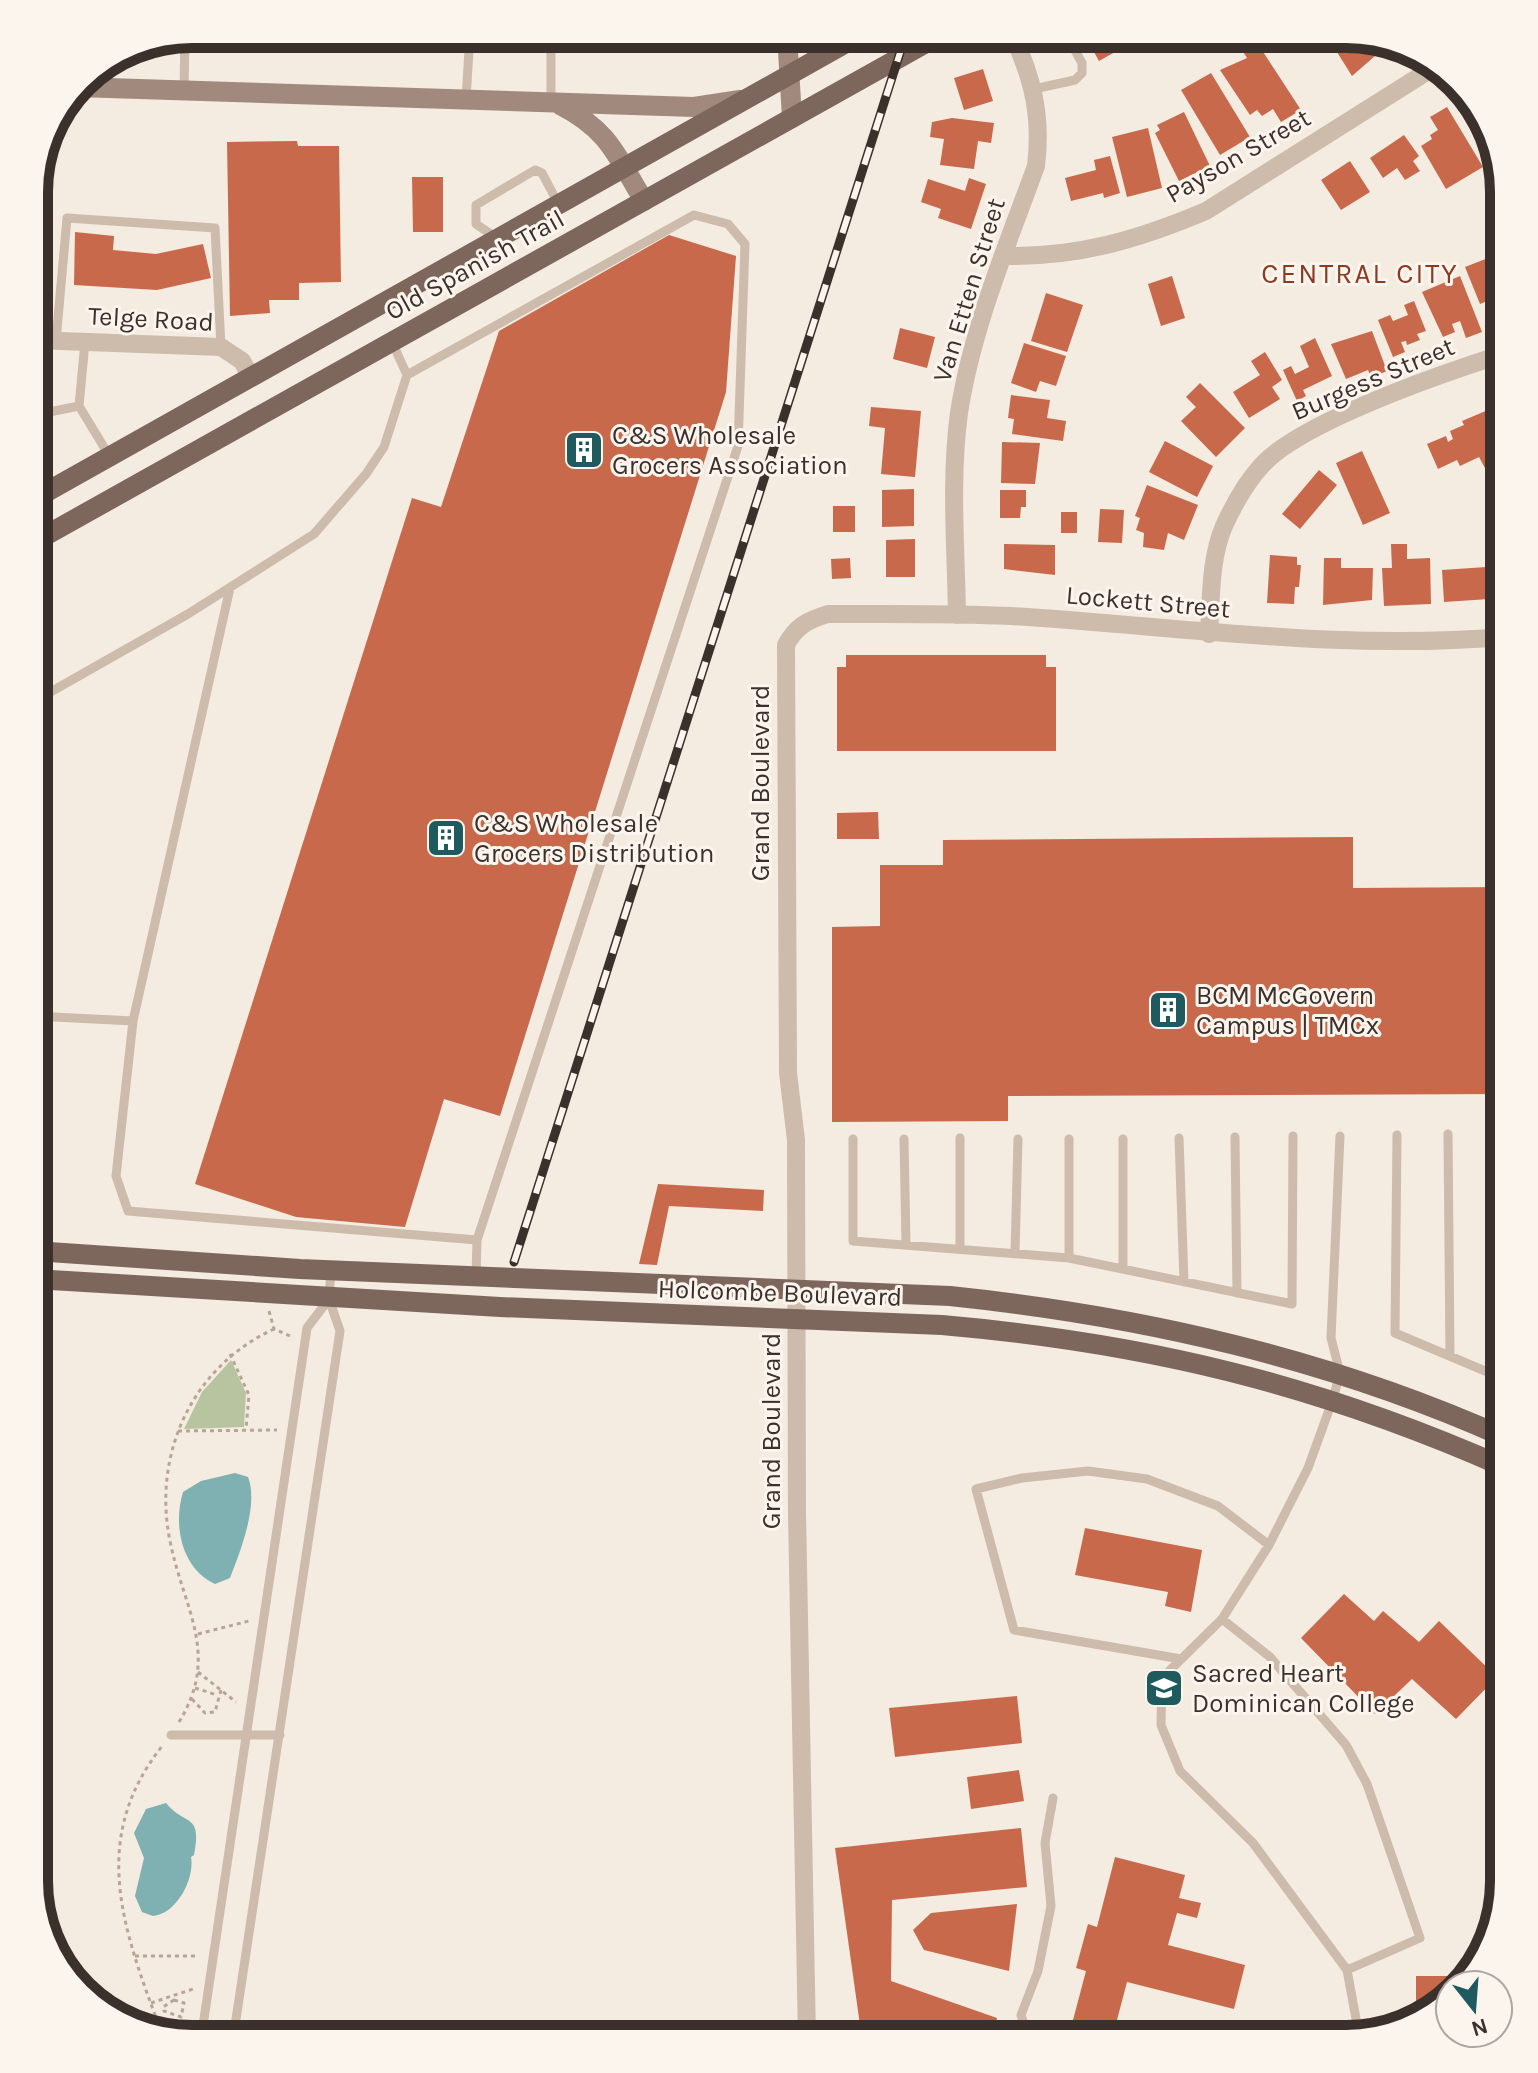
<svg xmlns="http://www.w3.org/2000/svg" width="1538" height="2073" font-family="Karla,sans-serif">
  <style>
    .green { fill: #b8c4a0 }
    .water { fill: #7fb0b2 }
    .building { fill: #c8694b }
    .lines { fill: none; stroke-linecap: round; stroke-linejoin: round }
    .path { stroke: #b9a596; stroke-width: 3; stroke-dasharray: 4 4; stroke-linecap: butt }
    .lane { stroke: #cdbbac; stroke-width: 9 }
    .street { stroke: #cdbbac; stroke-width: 18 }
    .secondary { stroke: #a18a7d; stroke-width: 20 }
    .primary { stroke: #7d675c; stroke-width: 20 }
    .rail-casing { stroke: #3b302b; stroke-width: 9 }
    .rail { stroke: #fbf5ee; stroke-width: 6; stroke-dasharray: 18; stroke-linecap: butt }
    .labels { text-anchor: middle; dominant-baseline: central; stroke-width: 6; stroke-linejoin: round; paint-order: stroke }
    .street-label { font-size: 26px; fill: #3b302b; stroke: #fbf5ee }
    .poi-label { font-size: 26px; fill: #3b302b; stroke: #fbf5ee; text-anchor: start }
    .neighbourhood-label { font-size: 28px; letter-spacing: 2px; fill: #8c3b22; stroke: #fbf5ee }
    .rim { fill: none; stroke: #3b302b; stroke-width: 10 }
  </style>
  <rect width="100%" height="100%" fill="#f4ebe1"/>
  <path class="green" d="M231,1360L246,1393L244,1427L184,1429L202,1392Z"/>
  <path class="water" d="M235,1473L248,1477C259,1505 240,1552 230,1578L215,1584C181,1568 173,1525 183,1492L201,1481Z
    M166,1803C186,1827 202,1812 194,1855L191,1857C195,1878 177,1914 153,1916L142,1912L135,1896L144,1858L134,1833L146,1809Z"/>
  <path class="building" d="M624,34H736L735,50L624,44Z
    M1084,34H1147L1099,61Z
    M1340,34L1362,36L1375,56L1352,76L1330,41Z
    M1254,38L1301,110L1281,122L1273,109L1262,116L1257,110L1250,115L1220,70L1247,58L1240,47Z
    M1381,42L1397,47L1388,52Z
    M983,69L993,101L964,110L954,78Z
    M1211,73L1250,137L1220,155L1181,90Z
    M1467,94L1478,105L1483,124L1471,131L1454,102Z
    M1447,107L1483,167L1446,189L1421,146L1432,139L1430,135L1438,130L1430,117Z
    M1184,112L1210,166L1179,181L1155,133L1160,130L1157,125Z
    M952,118L994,123L991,143L978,141L974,169L940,165L944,139L930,137L932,122Z
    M1148,128L1162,188L1127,197L1112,137Z
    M1404,135L1419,156L1413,161L1420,171L1405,180L1397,168L1383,178L1370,158Z
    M297,141L298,146H339L341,282L299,283V300H269L270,313L230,316L227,142Z
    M1110,156L1120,193L1104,198L1103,193L1071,201L1065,178L1096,170L1094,160Z
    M1350,161L1370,192L1341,210L1321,180Z
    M412,177H443V232H413Z
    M969,178L986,184L971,229L938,218L941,209L921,202L928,179L965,191Z
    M75,232L114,236L113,250L156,254L203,244L211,278L157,290L74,285Z
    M669,235L736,256L726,392L500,1116L444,1099L405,1227L296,1217L195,1184L412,498L441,507L499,331Z
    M1501,253L1504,294L1480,304L1465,267Z
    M1172,276L1185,318L1161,326L1148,284Z
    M1460,276L1482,332L1466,338L1460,321L1452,324L1455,332L1443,337L1422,292Z
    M1046,293L1083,305L1067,352L1031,341Z
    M1414,301L1426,331L1417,334L1420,340L1407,345L1406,341L1401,342L1405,352L1393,357L1378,320L1390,315L1393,321L1408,315L1404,305Z
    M900,328L935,337L927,368L893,359Z
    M1372,331L1387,371L1371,378L1368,370L1346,379L1331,344Z
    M1315,338L1332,376L1303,390L1306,396L1297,401L1283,370L1291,366L1295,374L1309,367L1300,346Z
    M1024,343L1066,356L1056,386L1040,381L1036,392L1011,383Z
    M1265,352L1282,380L1272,387L1280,399L1249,418L1233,392L1260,375L1251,361Z
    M1200,383L1245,428L1216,457L1181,421L1196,407L1186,397Z
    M1011,395L1050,400L1047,418L1066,421L1063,441L1012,434L1014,419L1008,418Z
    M871,407L921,411L915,477L881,474L885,428L869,426Z
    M1488,410L1491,416L1504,410V489L1498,492L1479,457L1460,466L1457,460L1438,469L1427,444L1446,436L1448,442L1453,439L1450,431L1464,425L1462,421Z
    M1165,441L1213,466L1197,497L1149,472Z
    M1002,442L1040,443L1035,484L1001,483Z
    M1362,451L1390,513L1363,525L1336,463Z
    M1319,470L1337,485L1300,529L1282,514Z
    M1147,485L1198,505L1184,540L1168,533L1164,550L1143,547L1144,533L1136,530L1140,518L1135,516Z
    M914,489V526L882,527V490Z
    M1000,490H1026V507H1021L1020,518H1000Z
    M833,506H855V532H833Z
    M1100,509L1124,510L1122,543L1098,542Z
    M1061,512H1077V533H1061Z
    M915,539V577H886V540Z
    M1504,540V598L1444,602L1442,570L1486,567L1485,541Z
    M1004,544L1055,545V575L1004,569Z
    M1391,544H1407V559L1430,558L1431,604L1384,606L1382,568H1392Z
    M1270,555L1297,557V565H1301L1299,587H1295L1294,604L1267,603Z
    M850,558L851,578L832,579L831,559Z
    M1324,558H1341V568H1373L1372,600L1323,605Z
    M846,655H1046V667H1056V751H837V667H846Z
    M878,812L879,839H837V813Z
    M1353,837V888L1504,887V1094L1008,1096V1121L832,1122V927L880,926V865H943V840Z
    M658,1184L764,1190L763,1211L669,1206L657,1265L639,1264Z
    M1085,1528L1202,1550L1191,1612L1165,1606L1168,1592L1075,1575Z
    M1344,1594L1374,1621L1383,1611L1419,1642L1439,1621L1497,1677L1456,1719L1412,1679L1375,1714L1301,1638Z
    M1017,1696L1022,1743L895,1757L889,1708Z
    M1019,1770L1024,1801L971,1809L967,1777Z
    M1021,1828L1027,1887L892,1900L891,1981L997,2018L993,2039H904L874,2029V2039H862L835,1848Z
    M1115,1857L1185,1875L1179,1898L1201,1903L1197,1918L1177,1913L1168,1945L1245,1965L1234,2009L1127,1982L1112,2039H1068L1086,1971L1076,1968L1088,1924L1097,1927Z
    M1017,1904L1009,1971L924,1950L913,1930L931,1913Z
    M1416,1976H1455V1985H1450V1995L1433,2013L1416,2018Z"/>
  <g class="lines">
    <path class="path" d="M269,1311L274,1329L290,1336
      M230,1354L249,1395L246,1429
      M178,1431L277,1430
      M198,1634L249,1621
      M198,1672L236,1702
      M195,1688L217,1695
      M192,1699L205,1713L215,1712L221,1690
      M179,1722C221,1654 183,1608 170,1541C152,1453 193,1366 274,1329
      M135,1956H198
      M174,2000L184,2003L181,2017L164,2011L163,2007Z
      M151,2003L193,1989
      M161,2031C123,1929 88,1839 163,1745"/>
    <path class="lane" d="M451,34L470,35
      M1034,89L1075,80L1082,73V63L1066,34
      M184,90L185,35
      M466,99L470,34
      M551,102V43
      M495,237L476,224V205L535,170L542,173L559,205
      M56,341L67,218L215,228L221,347
      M85,342L79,406L110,457
      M407,375L694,215L728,224L745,244L738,446L477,1240
      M34,415L79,406
      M34,817L40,704L47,694L188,614L314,534L366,474L384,447L407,375L392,342
      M34,1016L133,1021L116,1176L128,1211L477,1240L476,1276
      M133,1021L230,588
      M34,1084V1082
      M1448,1134L1450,1356
      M1502,1134L1504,1379
      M1397,1135L1395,1333L1504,1379
      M1340,1136L1331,1338L1340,1373L1333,1399L1308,1468L1269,1545L1222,1619L1162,1678L1161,1725L1180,1771L1253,1843L1347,1970L1359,2035
      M1235,1137L1237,1293
      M960,1138V1248
      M1179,1138L1184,1282
      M853,1139V1241L1069,1258L1292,1304L1293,1136
      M904,1139L906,1244
      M1069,1139V1258
      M1123,1139V1269
      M1015,1253L1018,1139
      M1222,1619L1270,1657L1346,1745L1367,1784L1420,1938L1347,1970
      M1181,1659L1014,1630L976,1489L1022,1478L1088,1471L1147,1479L1218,1506L1269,1545
      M171,1735H280
      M201,2039L307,1328L329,1299
      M233,2039L340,1331L329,1299L331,1270
      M1029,2039L1021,2015L1038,1971L1051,1906L1045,1843L1053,1798"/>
    <path class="street" d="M1004,256C1079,257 1137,240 1206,211L1436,66
      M34,340L221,347L242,361L251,377
      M957,615C956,549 950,479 959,413C972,328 1007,246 1036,166C1042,117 1033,78 1012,34
      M1209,634C1211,600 1210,558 1224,526C1234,504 1247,481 1263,464C1304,421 1441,374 1500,355L1504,357
      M807,2039L797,1513L796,1140L788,1073L786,645C796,626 808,620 828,614C889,614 951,613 1011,616C1176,626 1339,651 1504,637"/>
    <path class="secondary" d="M787,34L792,118
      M77,87L694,107L740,100
      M560,105C610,131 616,155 644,201"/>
    <path class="primary" d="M34,499L862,34
      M34,542L942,34
      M34,1251L300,1269L950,1296C1142,1316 1327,1358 1504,1437
      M34,1279L500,1307L942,1325C1147,1343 1316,1384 1504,1467"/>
    <g class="rail-casing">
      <path id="rail" d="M514,1262L906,34"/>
    </g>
    <use href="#rail" class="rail"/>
  </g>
  <defs>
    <g id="building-square" transform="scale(2)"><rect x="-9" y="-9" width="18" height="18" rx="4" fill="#1f5a5e" stroke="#fbf5ee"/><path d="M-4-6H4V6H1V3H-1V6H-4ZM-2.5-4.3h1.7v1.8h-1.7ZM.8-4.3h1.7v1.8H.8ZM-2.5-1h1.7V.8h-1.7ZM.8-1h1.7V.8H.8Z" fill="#fff"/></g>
    <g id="university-square" transform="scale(2)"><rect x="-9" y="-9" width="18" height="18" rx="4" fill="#1f5a5e" stroke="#fbf5ee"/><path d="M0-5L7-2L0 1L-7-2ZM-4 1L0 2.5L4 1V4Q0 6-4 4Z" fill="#fff"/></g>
  </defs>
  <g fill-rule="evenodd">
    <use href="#building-square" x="584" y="450"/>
    <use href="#building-square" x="446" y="838"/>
    <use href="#building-square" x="1168" y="1010"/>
    <use href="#university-square" x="1164" y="1688"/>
  </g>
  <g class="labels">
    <g class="street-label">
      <text transform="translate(1238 156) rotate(-30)">Payson Street</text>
      <text transform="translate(475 265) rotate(-29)">Old Spanish Trail</text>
      <text transform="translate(969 290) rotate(-73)">Van Etten Street</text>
      <text transform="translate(151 319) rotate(3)">Telge Road</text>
      <text transform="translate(1373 379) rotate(-23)">Burgess Street</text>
      <text transform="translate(1148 602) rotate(5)">Lockett Street</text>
      <text transform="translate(760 783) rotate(-90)">Grand Boulevard</text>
      <text transform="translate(780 1293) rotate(2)">Holcombe Boulevard</text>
      <text transform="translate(771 1431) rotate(-90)">Grand Boulevard</text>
    </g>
    <g class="poi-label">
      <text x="612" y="435">C&amp;S Wholesale<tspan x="612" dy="30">Grocers Association</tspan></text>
      <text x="474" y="823">C&amp;S Wholesale<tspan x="474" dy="30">Grocers Distribution</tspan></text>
      <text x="1196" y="995">BCM McGovern<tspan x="1196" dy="30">Campus | TMCx</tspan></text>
      <text x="1192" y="1673">Sacred Heart<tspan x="1192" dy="30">Dominican College</tspan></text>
    </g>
    <g class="neighbourhood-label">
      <text x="1360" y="273">CENTRAL CITY</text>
    </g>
  </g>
  <path d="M0 0H1538V2073H0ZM192 48H1346A144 144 0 0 1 1490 192V1881A144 144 0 0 1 1346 2025H192A144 144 0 0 1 48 1881V192A144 144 0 0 1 192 48Z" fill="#fbf5ee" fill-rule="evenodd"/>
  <path class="rim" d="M192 48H1346A144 144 0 0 1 1490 192V1881A144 144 0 0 1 1346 2025H192A144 144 0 0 1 48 1881V192A144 144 0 0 1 192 48Z"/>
  <g transform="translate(1474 2009) rotate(163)"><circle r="38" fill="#fbf5ee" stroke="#aea6a0" stroke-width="2"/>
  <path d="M0-6L14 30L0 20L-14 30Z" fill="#1f5a5e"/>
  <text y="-12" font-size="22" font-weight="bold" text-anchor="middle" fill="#3b302b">N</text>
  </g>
</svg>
